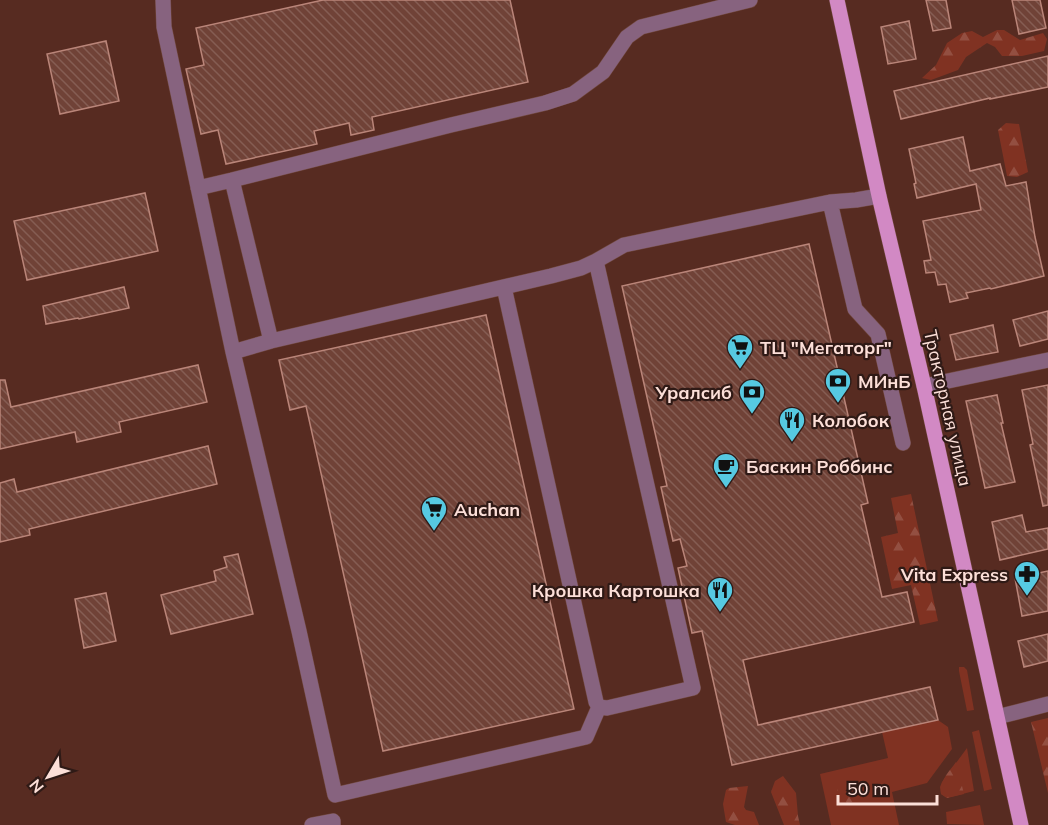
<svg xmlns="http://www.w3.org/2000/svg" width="1048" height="825" font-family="Mulish,sans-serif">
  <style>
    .green { fill: #803222 }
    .forest { fill: url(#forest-firs) }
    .building { fill: url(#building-back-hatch); stroke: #ba8579; stroke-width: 1.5 }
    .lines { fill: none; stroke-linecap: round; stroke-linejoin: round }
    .minor-casing { stroke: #71483e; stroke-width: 16 }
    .major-casing { stroke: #71483e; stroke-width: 16 }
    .minor { stroke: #87637f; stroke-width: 15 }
    .major { stroke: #d289c4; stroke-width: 15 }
    .labels { text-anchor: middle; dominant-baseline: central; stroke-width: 4.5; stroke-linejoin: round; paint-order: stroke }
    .poi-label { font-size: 18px; font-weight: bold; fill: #fcdfd8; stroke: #2f1a16; text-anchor: start }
    .street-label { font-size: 18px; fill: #fcdfd8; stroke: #2f1a16 }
  </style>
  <defs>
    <pattern id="forest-firs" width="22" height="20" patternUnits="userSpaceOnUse" patternTransform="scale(1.5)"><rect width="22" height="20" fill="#803222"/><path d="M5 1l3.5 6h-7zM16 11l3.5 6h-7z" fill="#934f41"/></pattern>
    <pattern id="building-back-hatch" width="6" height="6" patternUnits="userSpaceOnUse" patternTransform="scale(1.5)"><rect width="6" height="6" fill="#704237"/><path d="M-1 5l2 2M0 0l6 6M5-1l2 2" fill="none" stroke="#855d53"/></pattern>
  </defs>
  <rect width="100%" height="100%" fill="#572b21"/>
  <path class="green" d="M959,667H964L967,670L974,710L967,711L959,671Z
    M938,720L948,727L952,749L927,783L892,792L899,825H831L820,774L888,758L882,732Z
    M979,730L992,789L984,791L972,732Z
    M967,748L974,791L947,798L941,794L940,787L942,782Z
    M980,805L984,825L947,824L946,812Z"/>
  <path class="forest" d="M997,30H1004L1020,40L1043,33L1047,39L1044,51L1022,56H1002L995,47L987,43L966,57L958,70L931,80L922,78L936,65L947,43L962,33L972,31L983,37Z
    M1006,123L1019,124L1028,172L1017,177L1007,176L998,130Z
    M911,494L938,621L920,625L911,585L892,589L881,537L898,533L891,498Z
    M1048,718V793L1031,722Z
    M956,762L964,794L947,798L941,794C939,781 949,772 956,762Z
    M783,776L796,793L798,816L800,825H784L771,792L775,781Z
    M848,777L862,778L860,801L847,803L837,794V786Z
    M748,786L744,807L746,810L754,812L759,825H735L726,822L723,804L726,790L729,788Z"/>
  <path class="building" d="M323,0H510L528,82L372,117L374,130L351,135L349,123L314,131L317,144L226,164L218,130L201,134L186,69L204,65L196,28Z
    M926,0H946L951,28L933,31Z
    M1012,0H1040L1046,28L1019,34Z
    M909,21L916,59L888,64L881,27Z
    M106,41L119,101L60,114L47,54Z
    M1048,56V87L990,99V98L901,119L894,91Z
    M963,137L970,171L1000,164L1006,186L1026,182L1035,237L1044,276L991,289L990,288L966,293L968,298L950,302L946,284L938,285L935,272L926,273L924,261L931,260L923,221L981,210L976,184L917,198L914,184L916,183L909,149Z
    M145,193L158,251L27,280L14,221Z
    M809,244L868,503L861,505L882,597L907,592L914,622L743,660L758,725L930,687L938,720L732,765L702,631L692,633L678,568L687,566L680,539L673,541L661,487L667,486L622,286Z
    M124,287L129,308L79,319L78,318L46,324L43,306Z
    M1048,311V339L1020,346L1013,320Z
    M486,315L574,709L383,751L306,406L290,410L279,360Z
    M993,325L998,352L956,360L950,335Z
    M198,365L207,402L119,422L121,432L77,442L75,432L0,449V380H5L11,407Z
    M1048,385V505L1043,506L1030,445L1033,444L1022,390Z
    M997,395L1003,423H1001L1015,482L985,488L966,401Z
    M208,446L217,484L29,529L30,535L0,542V483L14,479L17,492Z
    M1022,515L1026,532L1048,528V549L1000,560L992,522Z
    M238,554L253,614L171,634L161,595L216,581L214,571L227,567L224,557Z
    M1048,571V611L1022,616L1015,578Z
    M106,593L116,641L84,648L75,599Z
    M1048,634V661L1024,667L1018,641Z"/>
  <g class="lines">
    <g class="minor-casing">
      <path id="minor" d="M163,0L164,27L233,352L271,341
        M750,0L641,27L627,37L603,72L573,94L545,103L451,125L232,180L271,341L551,276L581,268L596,261L624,245L830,202L856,200L879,196
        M198,188L232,180
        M830,202L855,309L878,334L903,443
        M504,287L596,702L599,707L607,708L693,688L596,261
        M233,352L299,631L335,795L586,737L599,707
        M924,386L1048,360
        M997,717L1048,704
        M312,825L333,821V825"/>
    </g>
    <g class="major-casing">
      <path id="major" d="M837,0L879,196L924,386L1021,825"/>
    </g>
    <use href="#minor" class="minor"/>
    <use href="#major" class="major"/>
  </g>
  <defs>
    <g id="supermarket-pin" transform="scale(1.35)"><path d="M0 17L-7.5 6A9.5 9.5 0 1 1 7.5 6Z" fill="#56c9e1" stroke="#2f1a16"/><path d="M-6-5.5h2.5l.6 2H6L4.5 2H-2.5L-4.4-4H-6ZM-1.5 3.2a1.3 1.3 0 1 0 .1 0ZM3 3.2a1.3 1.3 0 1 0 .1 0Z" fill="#111"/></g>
    <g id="bank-pin" transform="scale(1.35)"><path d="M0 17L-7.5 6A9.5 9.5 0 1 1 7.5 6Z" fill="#56c9e1" stroke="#2f1a16"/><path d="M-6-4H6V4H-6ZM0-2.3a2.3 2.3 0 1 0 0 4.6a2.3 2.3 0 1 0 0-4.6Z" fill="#111"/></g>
    <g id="restaurant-pin" transform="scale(1.35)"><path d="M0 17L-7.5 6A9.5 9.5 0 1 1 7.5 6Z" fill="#56c9e1" stroke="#2f1a16"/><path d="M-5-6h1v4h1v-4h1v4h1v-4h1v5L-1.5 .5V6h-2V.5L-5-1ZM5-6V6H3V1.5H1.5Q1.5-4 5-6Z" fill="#111"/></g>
    <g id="cafe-pin" transform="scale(1.35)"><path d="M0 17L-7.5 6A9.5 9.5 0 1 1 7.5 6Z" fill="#56c9e1" stroke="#2f1a16"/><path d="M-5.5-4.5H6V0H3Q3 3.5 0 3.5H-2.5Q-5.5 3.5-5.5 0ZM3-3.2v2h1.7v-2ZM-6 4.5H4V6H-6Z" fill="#111"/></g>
    <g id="pharmacy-pin" transform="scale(1.35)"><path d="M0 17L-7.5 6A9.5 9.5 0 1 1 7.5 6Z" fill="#56c9e1" stroke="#2f1a16"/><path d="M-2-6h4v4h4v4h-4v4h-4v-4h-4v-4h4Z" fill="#111"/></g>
  </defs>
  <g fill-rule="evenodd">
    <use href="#supermarket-pin" x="740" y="347"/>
    <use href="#bank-pin" x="838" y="381"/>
    <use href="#bank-pin" x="752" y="392"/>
    <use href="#restaurant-pin" x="792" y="420"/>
    <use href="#cafe-pin" x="726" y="466"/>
    <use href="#supermarket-pin" x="434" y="509"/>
    <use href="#pharmacy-pin" x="1027" y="574"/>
    <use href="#restaurant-pin" x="720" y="590"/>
  </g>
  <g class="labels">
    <g class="poi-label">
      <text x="760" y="347">ТЦ "Мегаторг"</text>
      <text x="858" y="381">МИнБ</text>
      <text x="732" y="392" text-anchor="end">Уралсиб</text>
      <text x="812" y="420">Колобок</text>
      <text x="746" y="466">Баскин Роббинс</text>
      <text x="454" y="509">Auchan</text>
      <text x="1008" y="574" text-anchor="end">Vita Express</text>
      <text x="700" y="590" text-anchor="end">Крошка Картошка</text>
    </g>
    <g class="street-label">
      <text transform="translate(948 408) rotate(77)">Тракторная улица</text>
    </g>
  </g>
  <g transform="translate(48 777) rotate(231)" stroke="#2f1a16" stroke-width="4.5" paint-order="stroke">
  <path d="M0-4.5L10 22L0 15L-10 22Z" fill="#fcdfd8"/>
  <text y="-9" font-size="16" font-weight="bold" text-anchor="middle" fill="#fcdfd8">N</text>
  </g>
  <path d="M838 795v9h99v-9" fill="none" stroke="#fcdfd8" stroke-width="3"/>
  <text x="847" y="795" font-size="18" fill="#fcdfd8" stroke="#2f1a16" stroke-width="4.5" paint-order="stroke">50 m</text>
</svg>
